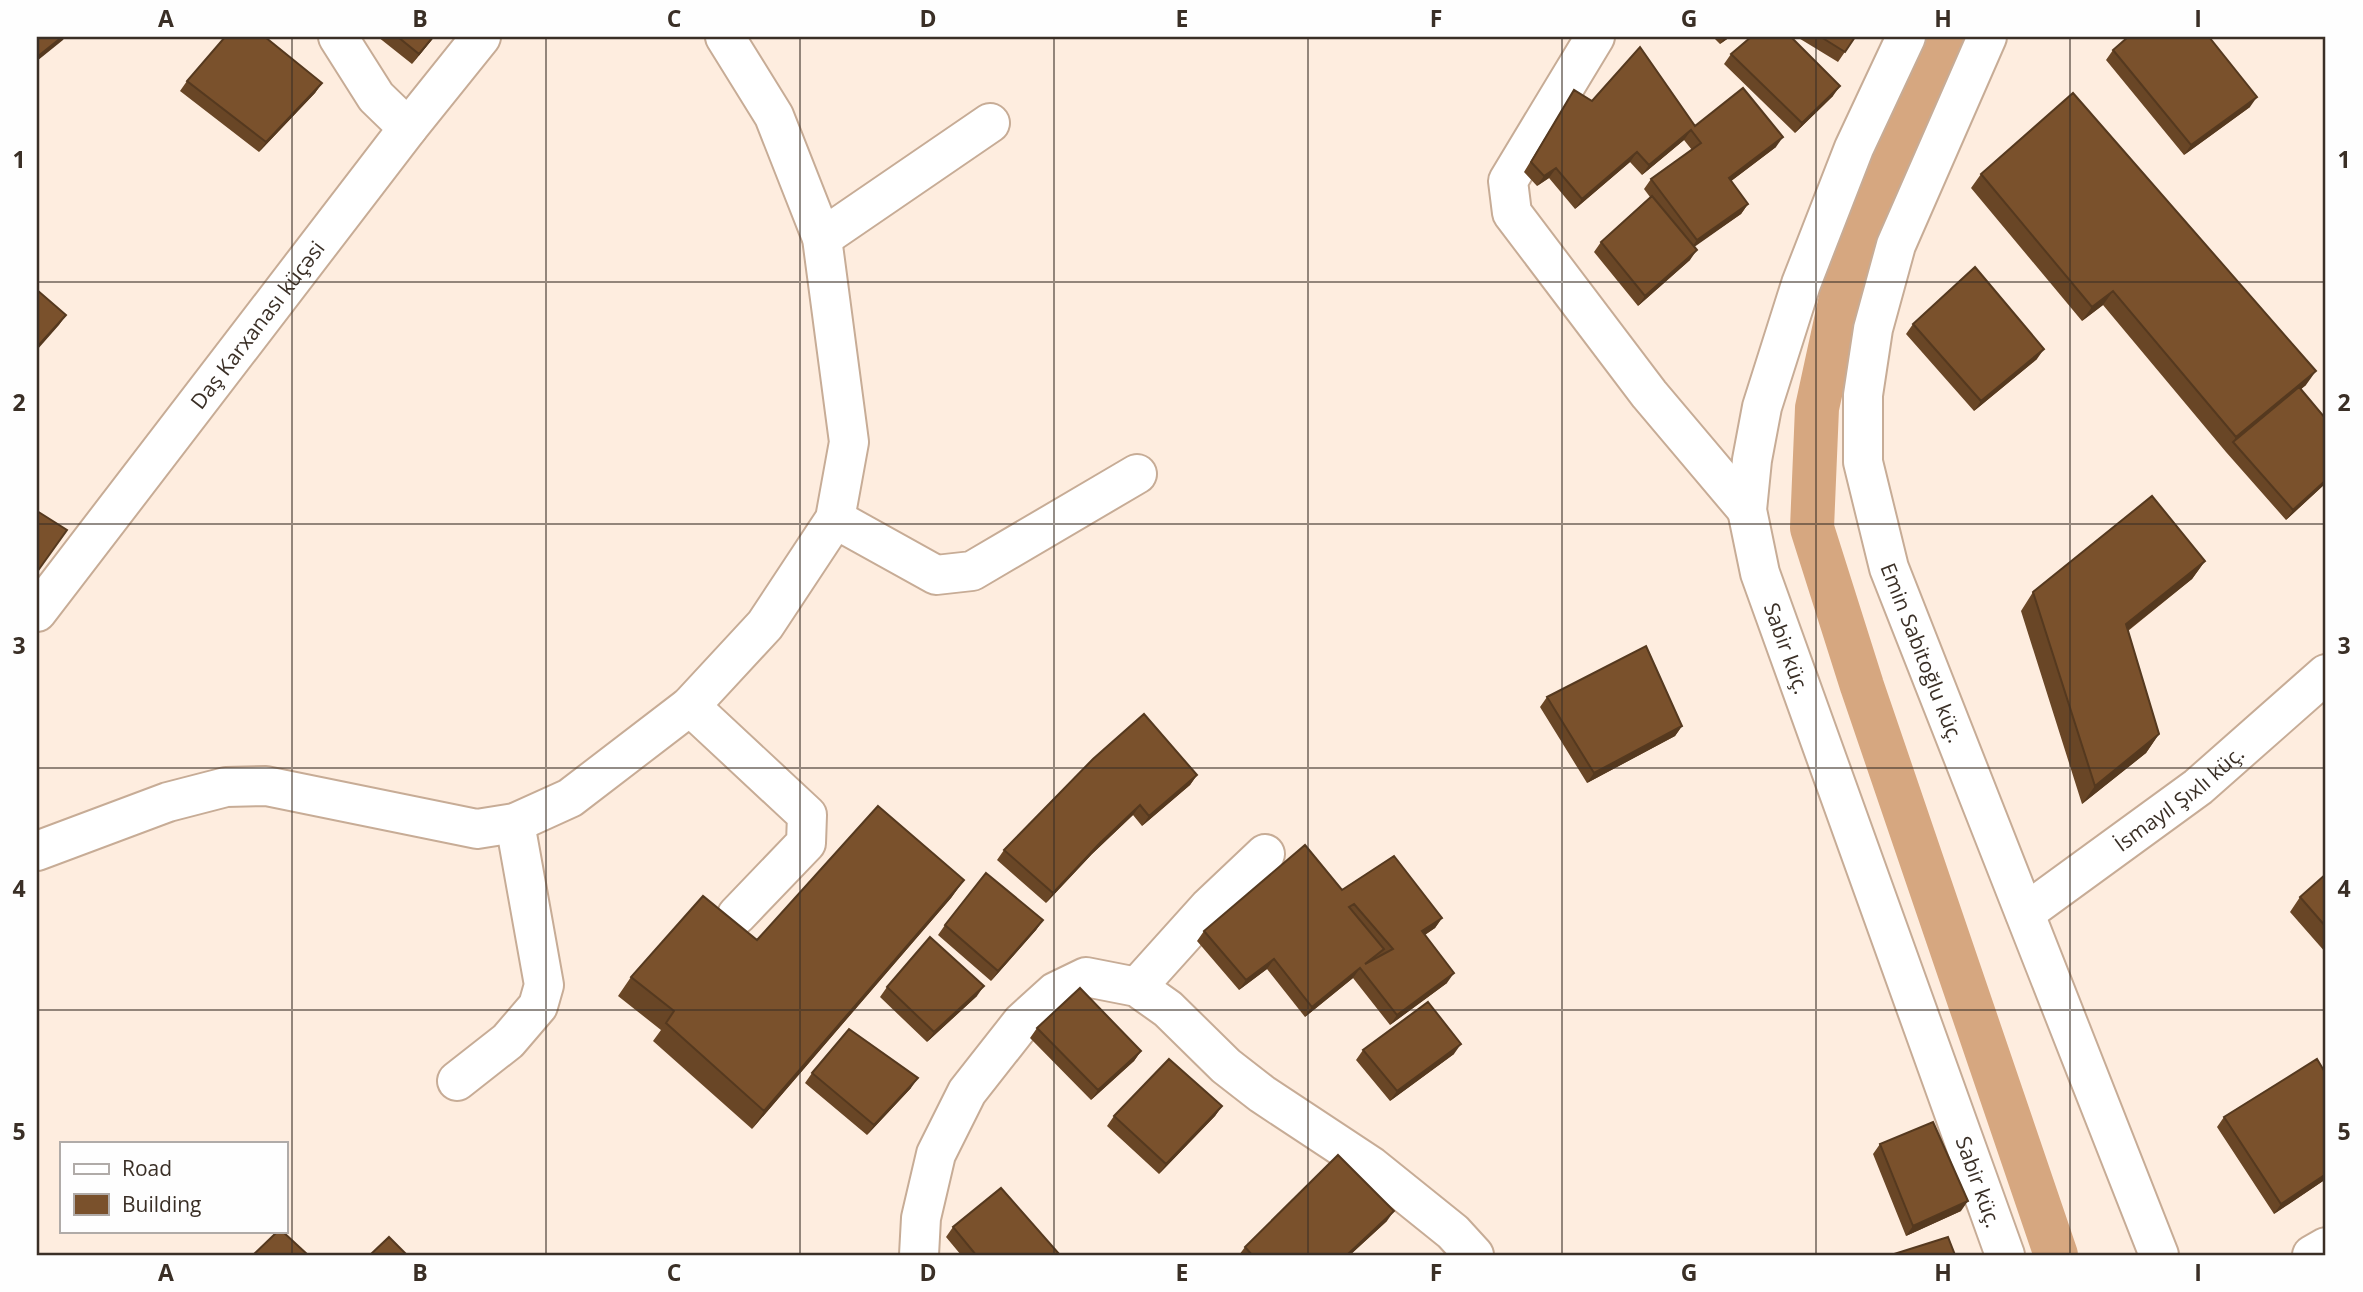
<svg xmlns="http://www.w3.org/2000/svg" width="2363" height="1292" font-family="'Open Sans',sans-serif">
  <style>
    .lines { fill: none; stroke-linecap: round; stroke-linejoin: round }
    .canal { stroke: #d6a780; stroke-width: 44 }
    .minor-casing { stroke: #c7ac96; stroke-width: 42 }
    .minor { stroke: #fff; stroke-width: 38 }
    .wall { fill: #694626 }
    .shaded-wall { fill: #55391f }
    .building { fill: #7a512c; stroke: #55391f; stroke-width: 2; fill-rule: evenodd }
    .grid { fill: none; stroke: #3a2f26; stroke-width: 2; stroke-opacity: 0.55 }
    .labels { text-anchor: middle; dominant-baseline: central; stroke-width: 7; stroke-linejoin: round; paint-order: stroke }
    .street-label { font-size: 21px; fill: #3a2f26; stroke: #fefefe }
    .neatline { fill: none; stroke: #3a2f26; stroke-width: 2.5 }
    .grid-label { font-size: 23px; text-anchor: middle; font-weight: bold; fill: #3a2f26 }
  </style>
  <rect width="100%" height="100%" fill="#feeddf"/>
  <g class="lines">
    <path class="canal" d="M1945,37L1905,125L1847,270L1817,408L1812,528L1862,686L2056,1255"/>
    <g class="minor-casing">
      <g id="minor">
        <path d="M338,37L376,97L408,128"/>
        <path d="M1595,37L1508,181L1512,213L1649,394L1747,510"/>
        <path id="s1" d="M1906,37L1854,148L1801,284L1762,407L1752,460L1747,510L1760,573L2005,1255"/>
        <path id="s2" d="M1987,37L1896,245L1873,329L1863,395V462L1889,568L2159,1255"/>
        <path d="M822,238L990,123"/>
        <path d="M835,519L936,575L972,571L1137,474"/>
        <path id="s3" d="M37,612L408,128L481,37"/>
        <path d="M690,706L807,815L806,843L737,915"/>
        <path d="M37,851L168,802L226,787L266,786L477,829L515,823L570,798L690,706L765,625L835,519L849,442L822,238L774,116L725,37"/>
        <path id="s4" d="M2025,913L2198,787L2326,674"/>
        <path d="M1137,987L1209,907L1265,854"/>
        <path d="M457,1081L508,1041L538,1006L544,985L515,823"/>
        <path d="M919,1255L921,1218L936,1154L967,1092L1022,1022L1055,992L1086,977L1137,987L1168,1009L1226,1066L1262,1094L1371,1166L1453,1232L1474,1255"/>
        <path d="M2312,1255L2326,1247"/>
      </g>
    </g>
    <use href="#minor" class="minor"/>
  </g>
  <path class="wall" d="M378,37H434L412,64Z
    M1713,37H1730L1720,44Z
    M1797,37H1855L1838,62Z
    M2113,50L2250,107L2184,155L2106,60Z
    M1731,54L1833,96L1795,133L1724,64Z
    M187,81L322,83L315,93L259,152L180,91Z
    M1574,90L1592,101L1695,126L1776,147L1731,181L1748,204L1741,214L1694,246L1690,260L1638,306L1594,252L1601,242L1650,197L1644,189L1651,179L1692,150L1684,140L1642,175L1630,162L1575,209L1549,178L1537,186L1524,172Z
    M1981,174L2306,385L2301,389L2326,419V483L2286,520L2226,452L2103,305L2082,321L1971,188Z
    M1913,324L2037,359L1974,411L1906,334Z
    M2205,561L2192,579L2128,631L2159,734L2146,753L2082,804L2021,611L2033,592Z
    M1547,697L1682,726L1675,736L1587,783L1540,707Z
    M1197,775L1190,785L1142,826L1133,815L1092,854L1046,903L997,860L1004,850Z
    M2326,874V953L2290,912L2300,897Z
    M964,880L951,898L752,1129L653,1041L661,1030L618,996L631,977Z
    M1342,890L1442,918L1435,928L1425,935L1447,983L1390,1025L1353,978L1305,1017L1267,969L1239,990L1197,941L1204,931Z
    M1043,920L1036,930L991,981L938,935L945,925Z
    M887,987L977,996L927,1042L880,997Z
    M1037,1028L1141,1051L1134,1061L1091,1100L1030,1038Z
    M1363,1050L1454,1054L1390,1101L1356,1060Z
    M812,1073L911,1088L867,1135L805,1083Z
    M2326,1074V1179L2274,1214L2217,1127L2224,1117Z
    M1222,1106L1215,1116L1159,1174L1107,1126L1114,1116Z
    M1880,1144L1961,1211L1906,1236L1873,1154Z
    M1387,1221L1350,1255H1239L1245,1247Z
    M953,1227L1060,1255H961L946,1237Z"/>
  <path class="shaded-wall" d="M62,37H65L63,40L37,61V57Z
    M433,37H434L412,64L419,54Z
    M1725,37H1730L1720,44Z
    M322,83L315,93L259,152L266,142Z
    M1840,86L1833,96L1795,133L1802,123Z
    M2257,97L2250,107L2184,155L2191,145Z
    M1691,130L1684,140L1642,175L1649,165Z
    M1783,137L1776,147L1722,188L1729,178Z
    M1637,152L1630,162L1575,209L1582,199Z
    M1556,168L1549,178L1537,186L1544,176Z
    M1748,204L1741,214L1690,250L1697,240Z
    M1697,250L1690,260L1638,306L1645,296Z
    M2113,291L2103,305L2082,321L2092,307Z
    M66,315L59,325L37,350V347Z
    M2044,349L2037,359L1974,411L1981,401Z
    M2316,371L2306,385L2235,444L2233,442L2236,437Z
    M2326,480V483L2286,520L2293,510Z
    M2205,561L2192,579L2113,642L2126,624Z
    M1682,726L1675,736L1587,783L1594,773Z
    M2159,734L2146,753L2082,804L2095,786Z
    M1197,775L1190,785L1142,826L1149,816Z
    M1140,805L1133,815L1092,854L1046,903L1053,893L1099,844Z
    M964,880L951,898L752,1129L764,1111Z
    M1442,918L1435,928L1415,941L1422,931Z
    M1043,920L1036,930L991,981L998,971Z
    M1274,959L1267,969L1239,990L1246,980Z
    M1360,968L1353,978L1305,1017L1312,1007Z
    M1454,973L1447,983L1390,1025L1397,1015Z
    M984,986L977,996L927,1042L934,1032Z
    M1461,1044L1454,1054L1390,1101L1397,1091Z
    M1141,1051L1134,1061L1091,1100L1098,1090Z
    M918,1078L911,1088L867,1135L874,1125Z
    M1222,1106L1215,1116L1159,1174L1166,1164Z
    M2326,1174V1179L2274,1214L2281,1204Z
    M1968,1201L1961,1211L1906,1236L1913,1226Z
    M1394,1211L1387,1221L1350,1255H1347Z"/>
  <path class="building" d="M37,37H62L37,57Z
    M225,37H265L322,83L266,142L187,81Z
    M398,37H433L419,54Z
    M1751,37H1791L1840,86L1802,123L1731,54Z
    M1821,37H1855L1845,52Z
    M2128,37H2209L2257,97L2191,145L2113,50Z
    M1640,47L1695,126L1743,88L1783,137L1729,178L1748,204L1697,240L1651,179L1701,143L1691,130L1649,165L1637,152L1582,199L1556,168L1544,176L1531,162L1574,90L1592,101Z
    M2073,93L2316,371L2236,437L2113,291L2092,307L1981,174Z
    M1652,196L1697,250L1645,296L1601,242Z
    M1975,267L2044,349L1981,401L1913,324Z
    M37,290L66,315L37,347Z
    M2299,387L2326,419V480L2293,510L2233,442Z
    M2152,496L2205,561L2126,624L2159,734L2095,786L2033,592Z
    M37,511L67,530L37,572Z
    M1646,646L1682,726L1594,773L1547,697Z
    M1144,714L1197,775L1149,816L1140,805L1099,844L1053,893L1004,850L1093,759Z
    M878,806L964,880L764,1111L666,1023L674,1011L631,977L703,896L757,940Z
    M1305,845L1342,890L1394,856L1442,918L1422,931L1454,973L1397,1015L1360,968L1312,1007L1274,959L1246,980L1204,931ZM1354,904L1393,949L1365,964L1384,949L1349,907Z
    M986,873L1043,920L998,971L945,925Z
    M2326,874V927L2300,897Z
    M930,937L984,986L934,1032L887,987Z
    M1080,988L1141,1051L1098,1090L1037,1028Z
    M1428,1002L1461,1044L1397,1091L1363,1050Z
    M849,1029L918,1078L874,1125L812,1073Z
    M1169,1059L1222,1106L1166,1164L1114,1116Z
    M2317,1059L2326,1074V1174L2281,1204L2224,1117Z
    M1933,1122L1968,1201L1913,1226L1880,1144Z
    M1338,1155L1394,1211L1347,1255H1252L1245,1247Z
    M1001,1188L1060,1255H976L953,1227Z
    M278,1231H282L308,1255H253Z
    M389,1237L407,1255H370Z
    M1948,1237L1955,1255H1891Z"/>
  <path class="grid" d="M292,37V1255M546,37V1255M800,37V1255M1054,37V1255M1308,37V1255M1562,37V1255M1816,37V1255M2070,37V1255M37,282H2326M37,524H2326M37,768H2326M37,1010H2326"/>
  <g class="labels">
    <g class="street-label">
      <text stroke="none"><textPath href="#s3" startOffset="362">Daş Karxanası küçəsi</textPath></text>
      <text stroke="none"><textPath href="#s1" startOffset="646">Sabir küç.</textPath></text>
      <text stroke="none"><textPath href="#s2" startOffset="648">Emin Sabitoğlu küç.</textPath></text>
      <text stroke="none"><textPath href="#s4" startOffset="192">İsmayıl Şıxlı küç.</textPath></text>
      <text stroke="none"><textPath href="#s1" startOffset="1213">Sabir küç.</textPath></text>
    </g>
  </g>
  <rect width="2363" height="1292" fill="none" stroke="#fefefe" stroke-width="77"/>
  <rect x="60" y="1142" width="228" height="91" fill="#fefefe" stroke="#b0aba8" stroke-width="2"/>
  <rect x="74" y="1164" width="35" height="10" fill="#ffffff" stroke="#b0aba8" stroke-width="2"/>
  <text x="122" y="1176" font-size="21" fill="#3a2f26">Road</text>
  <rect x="74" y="1194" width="35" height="21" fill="#7a512c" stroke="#b0aba8" stroke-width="2"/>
  <text x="122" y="1212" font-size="21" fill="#3a2f26">Building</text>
  <rect x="38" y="38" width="2286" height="1216" class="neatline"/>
  <g class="grid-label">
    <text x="166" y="27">A</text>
    <text x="420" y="27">B</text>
    <text x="674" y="27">C</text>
    <text x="928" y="27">D</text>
    <text x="1182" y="27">E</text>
    <text x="1436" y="27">F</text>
    <text x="1689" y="27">G</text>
    <text x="1943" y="27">H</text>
    <text x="2198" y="27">I</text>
    <text x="19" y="168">1</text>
    <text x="2344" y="168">1</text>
    <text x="19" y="411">2</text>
    <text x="2344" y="411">2</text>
    <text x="19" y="654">3</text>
    <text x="2344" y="654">3</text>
    <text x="19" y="897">4</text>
    <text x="2344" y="897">4</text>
    <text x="19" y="1140">5</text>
    <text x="2344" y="1140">5</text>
    <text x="166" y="1281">A</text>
    <text x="420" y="1281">B</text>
    <text x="674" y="1281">C</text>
    <text x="928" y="1281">D</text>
    <text x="1182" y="1281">E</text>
    <text x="1436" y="1281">F</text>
    <text x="1689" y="1281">G</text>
    <text x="1943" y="1281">H</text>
    <text x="2198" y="1281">I</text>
  </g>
</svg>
